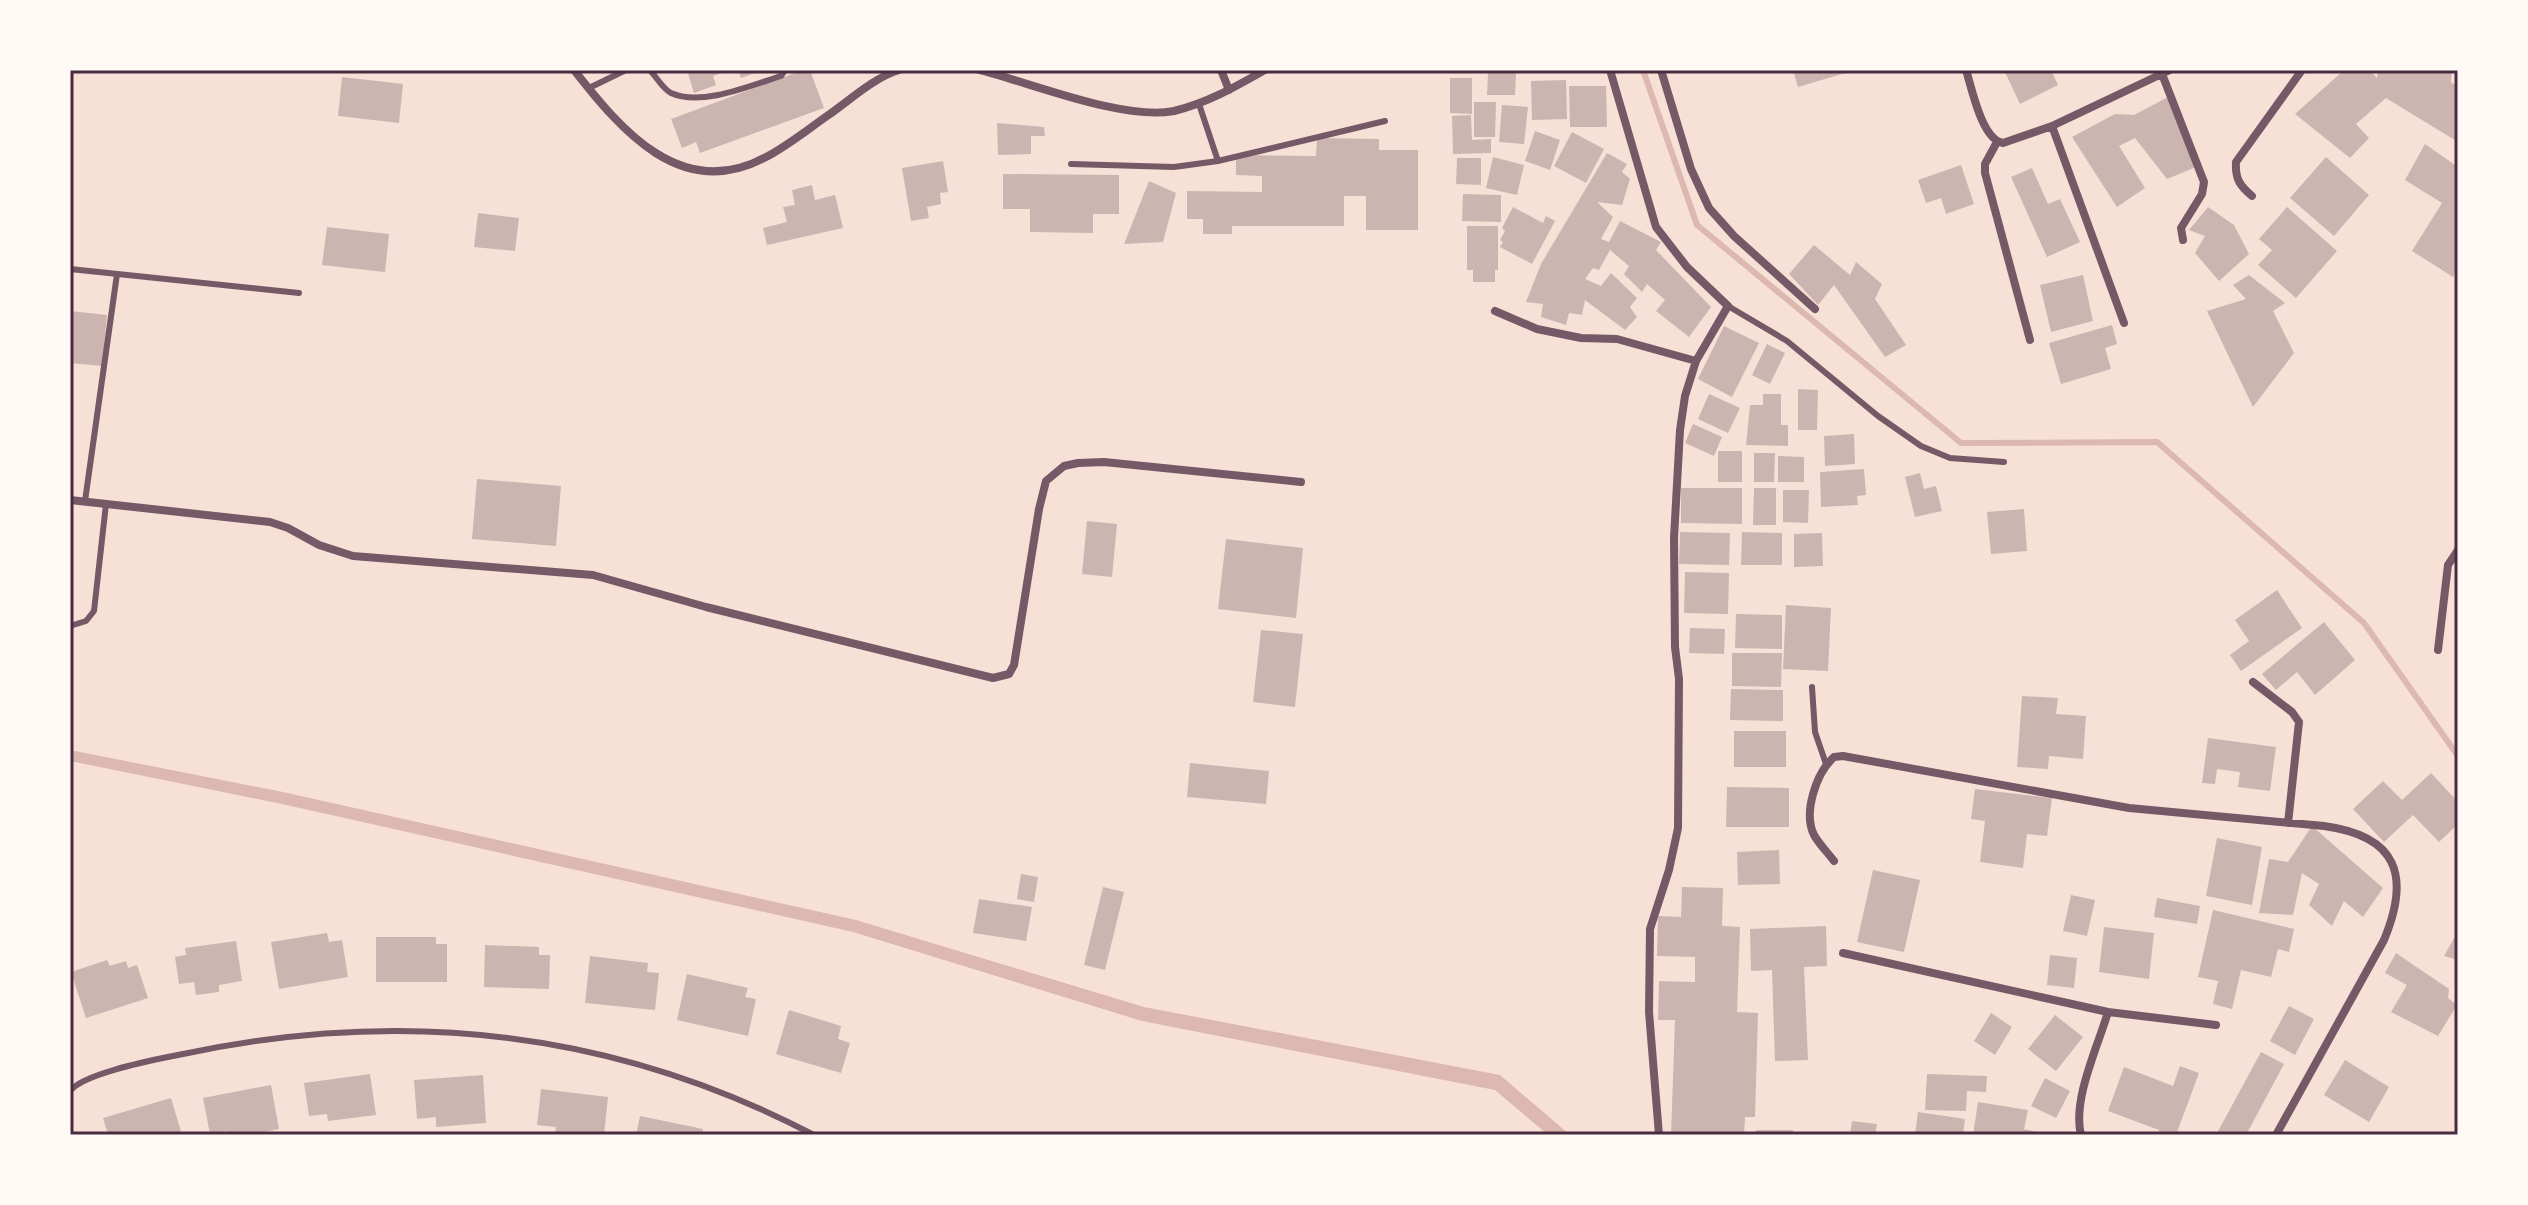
<svg xmlns="http://www.w3.org/2000/svg" width="2528" height="1205" font-family="Quicksand,sans-serif">
  <style>
    .water { fill: #dcb8b0 }
    .lines { fill: none; stroke-linecap: round; stroke-linejoin: round }
    .stream { stroke: #dcb8b0; stroke-width: 6 }
    .building { fill: #ccb4b1 }
    .service { stroke: #755966; stroke-width: 6 }
    .minor { stroke: #755966; stroke-width: 8 }
    .neatline { fill: none; stroke: #4a2c40; stroke-width: 3 }
  </style>
  <rect width="100%" height="100%" fill="#f7e1d7"/>
  <path class="water" d="M70,750L283,792L856,920L1144,1007L1500,1075L1570,1135H1548L1495,1090L1142,1021L853,932L282,804L70,761Z"/>
  <g class="lines">
    <path class="stream" d="M1643,70L1697,225L1961,443L2157,442L2364,623L2458,756"/>
  </g>
  <path class="building" d="M687,70H729L713,76L716,85L694,93Z
    M738,70H763L741,78Z
    M803,70H810L824,108L700,153L696,142L682,148L671,119Z
    M1793,70H1852V71L1798,87Z
    M2004,70H2051L2058,85L2020,104Z
    M2344,70H2369L2377,78L2378,70H2452L2451,82L2458,87V142L2386,98L2356,124L2369,138L2350,158L2295,114Z
    M1488,73H1516L1515,95H1487Z
    M342,77L403,84L399,123L338,116Z
    M1450,78H1472V114L1450,113Z
    M1566,80L1567,119L1532,120L1531,81Z
    M1569,86H1606L1607,127H1570Z
    M2168,97L2196,167L2167,179L2135,138L2119,146L2145,188L2117,207L2072,137L2115,114L2134,115Z
    M1474,102H1496L1495,137H1474Z
    M1502,105L1528,107L1524,144L1499,142Z
    M1471,115L1472,140L1491,139V153L1453,154L1452,116Z
    M997,123L1044,127L1045,136H1031V154L998,155Z
    M1535,131L1560,140L1550,170L1525,161Z
    M1572,132L1604,149L1586,183L1554,166Z
    M1317,138L1379,139V150H1418V230H1366V196H1344V226H1232V234H1203V219H1187V191L1262,192V176L1236,175V155L1316,156Z
    M2425,144L2458,167V269L2453,277L2412,251L2442,203L2405,180Z
    M1607,153L1627,164L1622,172L1630,179L1622,205L1597,202L1613,217L1601,239L1609,242L1620,221L1661,242L1656,250L1711,307L1689,337L1656,311L1665,300L1647,284L1642,292L1624,274L1629,266L1610,250L1599,270L1593,268L1585,279L1601,286L1611,273L1637,298L1630,307L1637,317L1625,330L1585,300L1582,315L1569,313L1566,325L1541,317L1543,304L1526,302L1541,264Z
    M1493,157L1524,165L1517,195L1486,188Z
    M2326,157L2369,195L2334,236L2290,198Z
    M1457,158H1481V185L1456,184Z
    M943,161L948,192L940,193L941,204L927,207L929,218L911,221L902,168Z
    M1961,165L1974,204L1946,214L1941,198L1926,203L1918,180Z
    M2032,168L2048,204L2060,199L2080,242L2047,257L2011,177Z
    M1003,174L1119,175V214H1093V233L1030,232V209H1003Z
    M1149,181L1176,193L1163,242L1124,244Z
    M812,185L815,200L835,195L843,228L767,245L763,228L787,222L783,207L795,205L792,190Z
    M1463,194L1501,195V222L1462,221Z
    M1513,207L1543,223L1546,216L1555,221L1532,264L1500,247L1503,242L1500,240L1505,231L1502,228Z
    M2208,207L2234,225L2249,254L2219,281L2195,253L2205,236L2189,230Z
    M2287,207L2337,251L2296,298L2258,265L2272,250L2259,239Z
    M478,213L519,218L515,251L474,247Z
    M1467,226H1498V270H1495V282H1473V270H1467Z
    M327,227L389,234L385,272L322,265Z
    M1814,245L1850,275L1856,262L1882,284L1875,299L1906,345L1885,357L1834,285L1818,305L1789,274Z
    M2083,275L2093,321L2051,332L2040,285Z
    M2249,275L2285,303L2273,311L2294,353L2253,407L2207,311L2246,299L2233,285Z
    M70,311L107,315L102,366L70,363Z
    M2112,325L2117,344L2105,348L2111,369L2061,384L2049,343Z
    M1724,326L1759,343L1732,397L1698,379Z
    M1767,344L1785,353L1770,384L1752,375Z
    M1798,389L1818,390L1817,430H1798Z
    M1709,394L1740,408L1728,433L1698,419Z
    M1763,394H1781V425H1788V446L1746,445L1750,405H1763Z
    M1693,424L1722,437L1714,456L1685,443Z
    M1854,434L1855,464L1825,466L1824,436Z
    M1718,451H1742V482H1718Z
    M1754,453H1775L1774,482H1754Z
    M1778,456L1804,457V482H1778Z
    M1864,469L1866,495L1857,496L1858,505L1821,507L1820,472Z
    M1920,473L1924,489L1936,486L1942,511L1915,517L1905,477Z
    M477,479L561,486L556,546L472,539Z
    M1681,488H1742V524L1681,523Z
    M1754,488H1776V525H1753Z
    M1783,490H1809L1808,523L1783,522Z
    M2024,509L2027,551L1991,554L1987,512Z
    M1087,521L1117,524L1112,577L1082,574Z
    M1680,532L1730,533L1729,565L1679,564Z
    M1742,532L1782,533V565H1741Z
    M1822,533L1823,566L1794,567V534Z
    M1226,539L1303,548L1296,618L1218,609Z
    M1685,572L1729,573L1728,614L1684,613Z
    M2277,590L2302,628L2241,671L2230,655L2249,641L2235,620Z
    M1786,605L1831,608L1828,671L1783,669Z
    M1736,614L1782,615V649L1735,648Z
    M2324,622L2355,660L2315,695L2297,672L2276,690L2262,674Z
    M1690,628L1725,629L1724,654L1689,653Z
    M1261,630L1303,634L1295,707L1253,702Z
    M1732,653H1782L1781,687L1732,686Z
    M1731,689L1783,690V721L1730,720Z
    M2022,696L2058,698L2056,714L2086,716L2083,759L2049,756L2048,769L2017,767Z
    M1734,731H1786V767H1734Z
    M2208,738L2276,747L2270,791L2238,787L2240,772L2217,769L2215,784L2202,783Z
    M1190,763L1269,771L1266,804L1187,797Z
    M2431,773L2458,802V824L2439,842L2413,815L2384,842L2353,809L2383,781L2402,800Z
    M1727,787L1789,788V827H1726Z
    M1975,789L2052,798L2047,836L2027,834L2023,868L1980,862L1985,821L1971,819Z
    M2312,826L2383,888L2363,917L2344,901L2332,926L2309,905L2319,884L2302,873L2293,915L2259,913L2269,859L2288,862Z
    M2217,838L2262,847L2252,905L2206,896Z
    M1779,850L1780,884L1738,885L1737,852Z
    M1873,870L1920,880L1904,952L1857,942Z
    M1021,874L1038,877L1034,902L1017,899Z
    M1103,887L1124,892L1105,970L1084,965Z
    M1682,887L1723,888L1722,926L1740,927L1737,1012L1758,1013L1755,1117H1745L1744,1135H1671L1675,1020H1658L1659,981L1695,982V957L1657,956L1658,916L1681,917Z
    M2071,895L2095,900L2087,936L2063,931Z
    M2157,898L2200,906L2197,924L2154,917Z
    M979,899L1032,907L1026,941L973,933Z
    M2213,910L2294,929L2289,952L2278,949L2271,977L2241,970L2232,1009L2213,1004L2218,981L2198,977Z
    M1826,926L1827,966L1804,967L1808,1060L1775,1061L1772,970L1751,971L1750,929Z
    M2104,927L2154,933L2149,979L2099,972Z
    M2458,931V960L2444,956Z
    M327,933L329,942L342,940L348,977L279,989L271,942Z
    M376,937H436V944H447V982H376Z
    M236,941L242,981L219,985V992L196,995L194,982L179,984L175,957L186,955L185,948Z
    M485,945L539,947V955H550L549,989L484,987Z
    M2396,953L2449,989L2448,998L2457,1005L2438,1036L2391,1012L2407,985L2385,973Z
    M2050,955L2077,958L2074,988L2047,985Z
    M590,956L648,963L647,972L659,973L655,1010L585,1003Z
    M107,960L110,966L126,961L128,968L137,965L148,998L86,1018L71,972Z
    M687,974L748,988L745,997L756,999L748,1036L677,1020Z
    M2289,1006L2314,1019L2295,1055L2270,1041Z
    M789,1010L841,1026L838,1039L850,1043L841,1073L776,1054Z
    M1991,1013L2012,1027L1995,1055L1974,1041Z
    M2055,1015L2083,1037L2056,1071L2028,1049Z
    M2261,1052L2284,1064L2246,1135H2216Z
    M2345,1060L2389,1087L2369,1122L2324,1095Z
    M2180,1066L2199,1073L2176,1135H2158L2159,1130L2108,1111L2124,1067L2173,1086Z
    M370,1074L376,1115L328,1121L327,1114L309,1116L304,1083Z
    M1927,1074L1987,1076L1986,1092L1967,1091L1966,1111L1925,1110Z
    M483,1075L486,1123L436,1127V1117L417,1119L414,1080Z
    M2045,1078L2070,1091L2056,1118L2031,1106Z
    M271,1085L279,1129L249,1135H227V1131L210,1134L203,1098Z
    M541,1089L608,1097L604,1135H555L556,1127L537,1125Z
    M171,1098L182,1135H108L103,1118Z
    M1978,1102L2028,1110L2024,1129L2051,1135H1973Z
    M1918,1112L1965,1119L1963,1135H1915Z
    M640,1116L703,1129L702,1135H636Z
    M1852,1121L1877,1124L1875,1135H1850Z
    M1756,1130H1793V1135H1756Z"/>
  <g class="lines">
    <path class="service" d="M650,70C657,78 663,89 671,93C701,107 752,85 781,76L785,70
      M589,88L626,70
      M1199,104L1218,161L1385,121
      M1071,164L1174,167L1218,161
      M70,269L299,293
      M1728,306L1787,341L1878,416L1921,446L1950,458L2004,462
      M85,501L117,274
      M70,626L86,621L94,611L106,504
      M1812,687L1815,732L1826,764
      M70,1091C84,1073 154,1060 178,1055C400,1007 612,1029 814,1135"/>
    <path class="minor" d="M574,70C621,130 682,203 766,157C787,146 807,130 827,116C849,101 873,78 899,70
      M980,70C1031,83 1124,121 1174,111C1207,103 1235,87 1265,70
      M1221,70L1229,90
      M1610,70L1656,227L1687,267L1728,306L1696,361L1685,396L1680,430L1674,538L1675,647L1679,679L1678,828L1669,870L1650,929L1649,1012L1659,1135
      M1661,70L1691,169L1709,208L1734,236L1815,309
      M1966,70C1972,89 1982,140 2003,143L2052,126L2170,70
      M2162,74L2204,182L2202,194L2181,228L2183,240
      M2052,126L2124,323
      M1997,142L1985,164V173L2030,340
      M2252,196C2240,186 2235,179 2236,162L2302,70
      M1495,311L1537,329L1581,338L1617,339L1696,361
      M70,500L270,522L288,528L319,545L353,556L593,575L706,607L993,678L1009,674L1014,665L1039,509L1046,481L1064,466L1078,463L1104,462L1301,482
      M2438,650L2448,565L2458,550
      M2253,682L2292,712L2299,722L2288,823
      M1834,861C1828,853 1819,844 1814,835C1803,813 1816,773 1834,757L1843,756L2129,808L2324,826C2397,836 2411,875 2384,940L2276,1135
      M1843,953L2108,1012
      M2081,1135C2072,1100 2098,1046 2108,1012L2216,1025"/>
  </g>
  <rect width="2528" height="1205" fill="none" stroke="#fffaf5" stroke-width="144"/>
  <rect x="72" y="72" width="2384" height="1061" class="neatline"/>
</svg>
